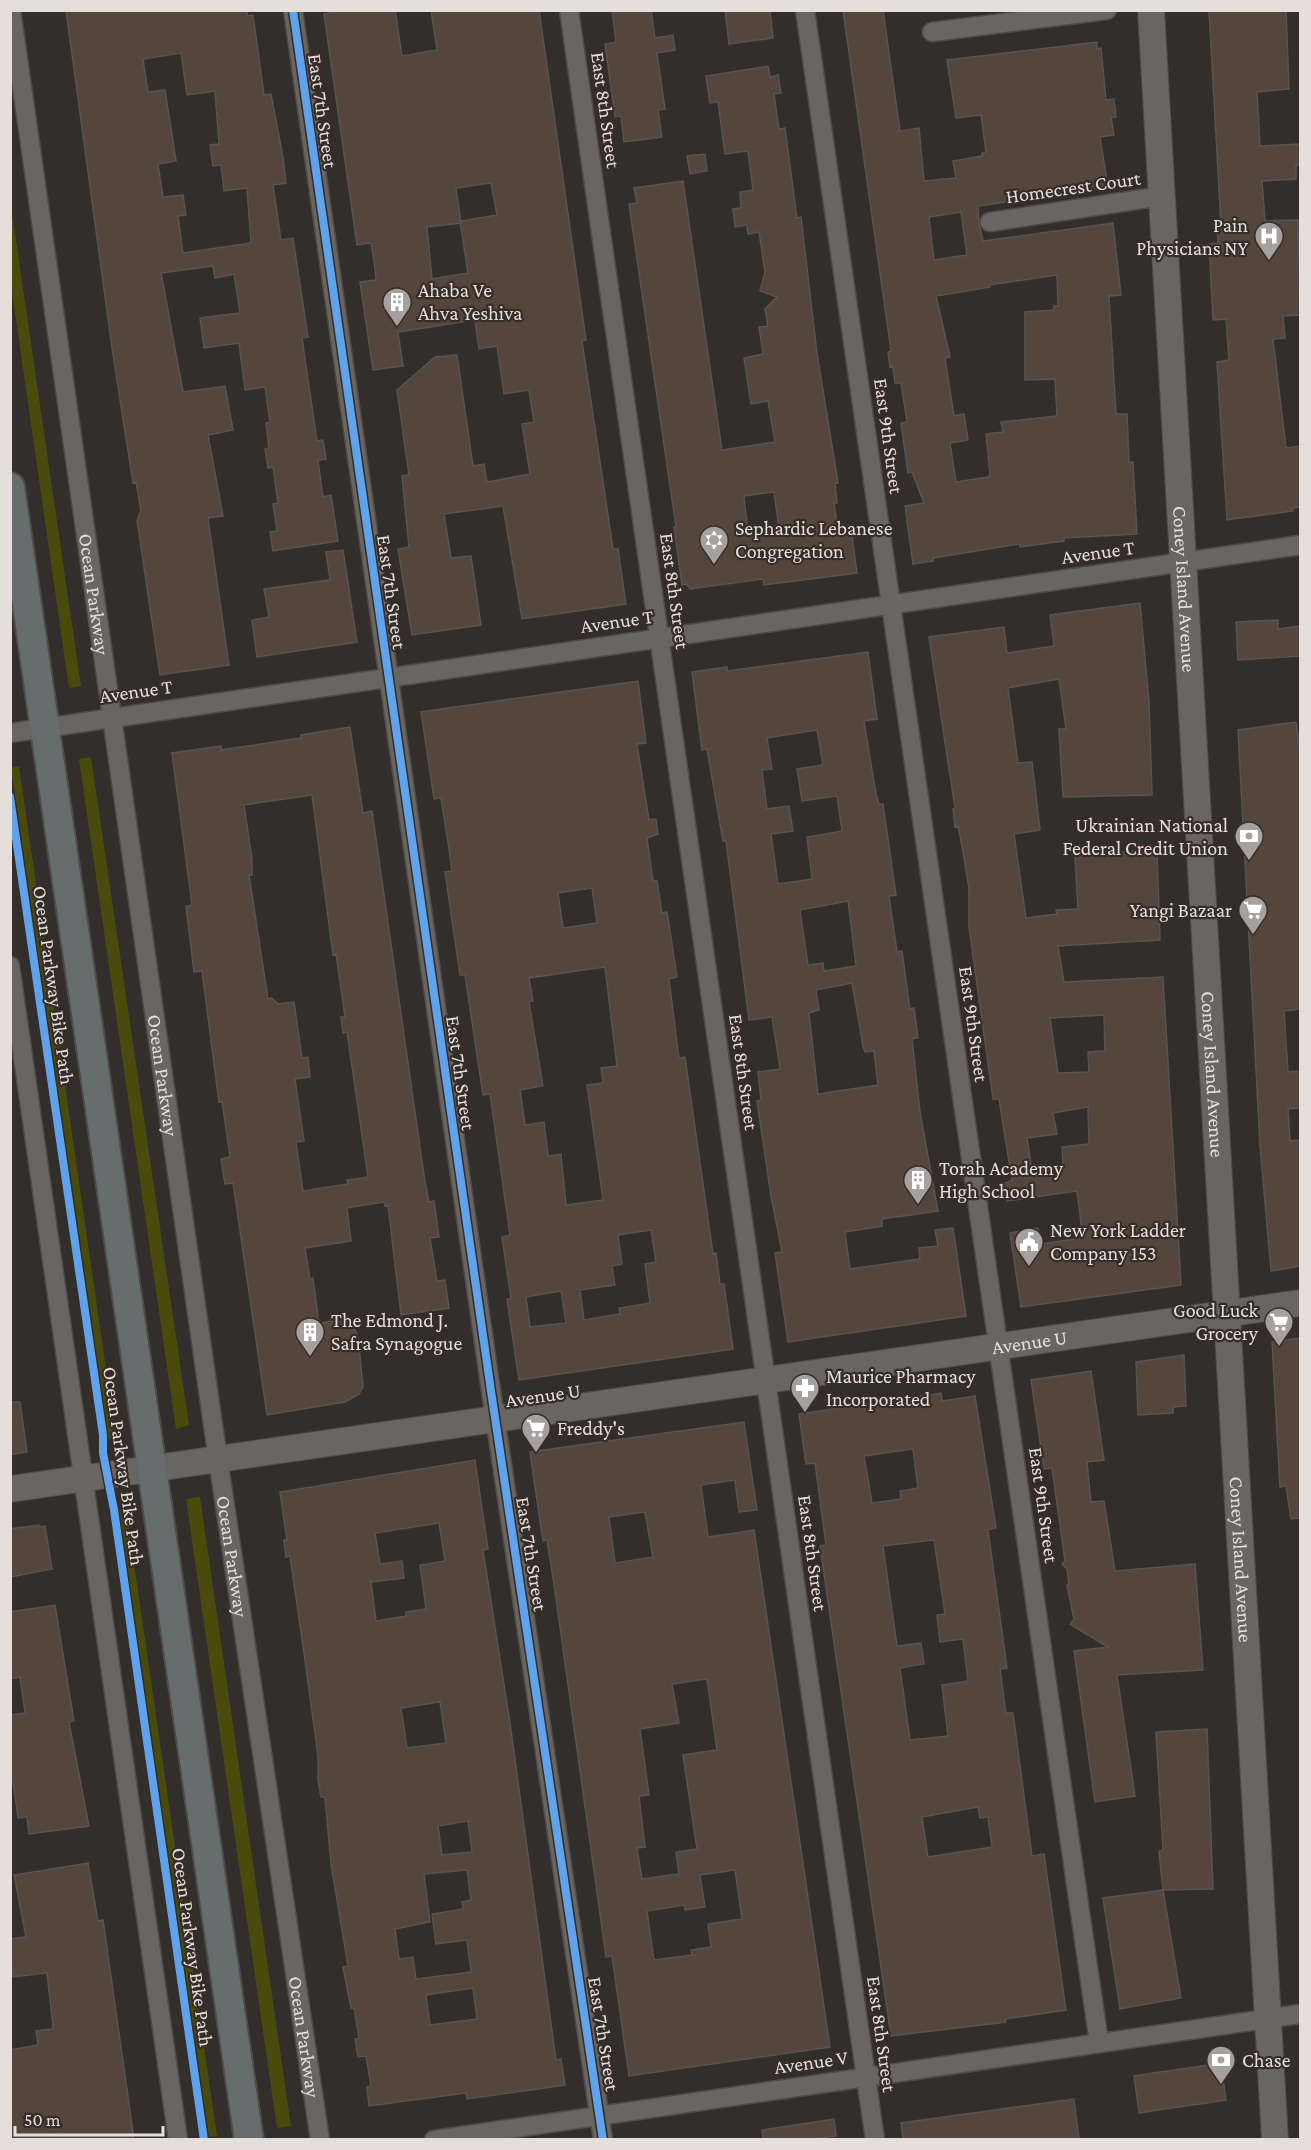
<svg xmlns="http://www.w3.org/2000/svg" width="1311" height="2150" font-family="'Crimson Pro',serif">
  <style>
    .green { fill: #484b0c }
    .building { fill: #55463d; stroke: #585452; stroke-width: 1.5; fill-rule: evenodd }
    .lines { fill: none; stroke-linecap: round; stroke-linejoin: round }
    .minor-casing { stroke: #4f4b49; stroke-width: 21 }
    .secondary-casing { stroke: #4f4b49; stroke-width: 28 }
    .primary-casing { stroke: #4f4b49; stroke-width: 32 }
    .minor { stroke: #696563; stroke-width: 18 }
    .secondary { stroke: #696563; stroke-width: 26 }
    .primary { stroke: #666d6d; stroke-width: 28 }
    .cycleway-casing { stroke: #362d28; stroke-width: 11 }
    .cycleway { stroke: #60a3ed; stroke-width: 8 }
    .labels { text-anchor: middle; dominant-baseline: central; stroke-width: 4.5; stroke-linejoin: round; paint-order: stroke }
    .street-label { font-size: 20px; fill: #e5dfdc; stroke: #362d28 }
    .poi-label { font-size: 20px; fill: #e5dfdc; stroke: #362d28; text-anchor: start }
  </style>
  <rect width="100%" height="100%" fill="#322e2c"/>
  <path class="green" d="M10,199L81,686L69,688L11,285Z
    M91,757L189,1425L176,1429L79,759Z
    M19,766L116,1438L107,1440L11,768Z
    M200,1497L291,2126L277,2128L186,1499Z
    M126,1508L217,2136L208,2137L117,1510Z"/>
  <path class="building" d="M66,10H247V16L253,15L264,95L271,94L283,157L286,183L273,185L281,240L293,238L308,337L302,338L317,441L323,440L326,459L318,460L323,497L331,495L338,541L273,551L270,532L277,531L273,504L278,503L273,467L268,468L265,449L269,448L266,423L270,422L265,387L245,390L239,343L204,348L200,318L240,313L234,274L215,278L213,266L161,273L183,392L225,386L233,430L208,435L223,516L208,518L229,665L160,675L137,520L141,510L136,482L133,483L112,348ZM181,53L187,95L215,91L219,144L210,145L213,166L221,165L224,191L247,188L251,243L183,253L178,216L186,215L183,195L163,197L158,164L176,161L165,90L148,92L143,59Z
    M345,10H395L402,56L437,50L431,10H539L586,340L582,341L613,549H618L626,604L522,619L503,506L444,514L451,558L471,556L481,625L412,635L398,549L409,547L402,476L409,475L397,390L435,357L457,355L473,466L484,464L487,482L530,474L522,424L534,422L529,390L504,394L497,346L479,349L475,320L398,332L403,366L373,370L360,282L376,280L374,261L371,243L357,245L324,14ZM491,183L497,215L460,221L468,273L432,279L427,227L461,223L456,188Z
    M612,10H651L655,38L673,35L675,50L657,53L665,109L658,110L662,137L624,142L621,116L615,117L605,44L616,42Z
    M725,10H770L773,38L729,44Z
    M843,10H883L900,131L919,128L924,181L956,178L953,161L982,156V153L986,152L981,115L956,118L947,60L1097,42V49L1101,48L1106,100L1114,99L1116,117H1111L1114,135L1100,137L1108,187L978,206L979,223L983,241L1113,223L1121,295L1109,296L1116,414H1127L1129,462H1133L1137,534L1064,538V541L1020,547V544L933,558V561L913,564L905,506L924,503L912,472L908,473L901,423L907,422L901,383H895L893,366L890,367L888,352L891,351ZM961,212L967,255L934,260L929,217ZM1057,275L1058,306H1054V310L1025,312V380L1055,379L1057,416L1001,422L1003,432L986,434L990,474L988,477L956,482L950,443L968,440L964,414L954,416L945,358L950,357L936,296L990,287L989,285Z
    M1209,10H1286L1289,89L1257,92L1260,146L1300,144V165H1296V179L1262,181L1265,221L1298,220L1300,315L1283,316L1285,338L1273,339L1286,448L1300,446V507L1292,508L1293,511L1227,520L1217,362L1229,360L1226,319L1213,320L1209,244L1218,243L1217,226L1221,225Z
    M768,66L770,77L778,75L781,93L774,94L779,129L785,128L797,218L801,217L817,353L838,483H835L837,503H834L839,537L852,535L857,573L764,585L763,579L690,589L687,584L682,585L674,527H676L629,204L637,203L634,188L683,181L722,450L775,442L768,401L751,404L744,358L763,354L759,327L768,326L765,309L777,297L760,291L765,272L759,232L748,234L747,225L735,227L733,209L741,208L740,192L753,190L748,151L725,154L718,102L710,103L706,76ZM774,492L779,529L748,534L744,496Z
    M705,154L707,171L690,174L687,156Z
    M343,550L357,642L257,657L252,620L269,617L264,589L330,580L326,552Z
    M1140,603L1149,702L1152,795L1063,797L1059,729H1066L1059,679L1008,688L1018,763L1032,762L1040,830L1014,834L1026,918L1057,914L1056,910L1078,909L1075,855L1157,850L1160,940L1058,946L1064,982L1163,977L1181,1285L1021,1307L1010,1233L1038,1228L1040,1244L1083,1238L1077,1191L1007,1201L1004,1183L1012,1181L999,1099H993L969,927V889L963,851L958,826L955,827L953,809L955,808L929,637L1004,627L1007,653L1034,649L1054,646L1050,615ZM1104,1015L1105,1051L1088,1052L1089,1072L1058,1073L1050,1018ZM1088,1107L1089,1144L1062,1147L1063,1167L1032,1171L1027,1138L1057,1134L1053,1113Z
    M1278,620V629L1300,626V656L1238,660L1236,622Z
    M868,652L877,719L864,721L876,794L879,804H883L896,895L889,896L897,952L902,951L910,1009L914,1008L918,1038L912,1039L920,1112L938,1211L882,1219V1226L845,1232L850,1269L920,1259L919,1248L938,1246L935,1230L953,1228L966,1316L788,1342L775,1253L782,1252L771,1196L757,1101L761,1100L758,1072L780,1069L776,1042L772,1017L749,1020L726,841H723L707,749L702,750L692,672L727,667V671ZM817,730L823,765L797,769L802,801L837,796L842,831L807,837L812,879L778,884L771,834L793,831L789,806L767,809L762,770L772,769L767,738ZM848,901L856,966L824,971L823,963L808,965L800,910ZM852,983L863,1046L865,1052L874,1051L878,1085L818,1094L809,1013L819,1010L816,990Z
    M638,681L646,743L637,744L649,820L656,819L658,834L647,838L653,881H657L662,913L667,912L677,977L669,979L679,1058L685,1057L713,1254L716,1253L720,1284H724L733,1349L519,1380L507,1299H511L502,1237L510,1235L495,1129L490,1094L483,1095L465,975H460L445,872L452,871L448,842L441,798L434,799L421,712ZM592,888L597,923L563,928L558,893ZM605,967L617,1066L601,1068L603,1083L587,1085L603,1200L566,1205L561,1154L548,1156L544,1122L525,1125L520,1090L543,1086L529,1002L533,1001L529,978ZM651,1230L656,1262L645,1264L650,1303L619,1308L620,1314L584,1320L580,1290L615,1285L612,1266L622,1264L618,1235ZM561,1291L566,1323L530,1327L526,1297Z
    M1296,722L1300,751V1009L1284,1011L1288,1072L1300,1071V1108L1288,1109L1290,1141L1300,1140V1266L1271,1271L1260,1145L1238,730Z
    M350,727L363,813L372,811L425,1182L429,1202L434,1201L439,1237L430,1238L437,1281L445,1280L449,1308L401,1315L388,1205L385,1206L384,1202L347,1208L351,1241L305,1248L310,1279L313,1278L319,1324L335,1320L346,1323L355,1330L358,1337L363,1387L359,1394L345,1402L267,1415L233,1183L225,1184L221,1159L230,1157L222,1101L219,1102L202,971L194,972L186,906L192,905L172,753L221,746V750L301,738V735ZM312,795L333,955L336,954L345,1017H341L343,1033L347,1032L368,1177L347,1180L348,1184L303,1191L296,1142L304,1141L295,1079L310,1077L308,1057L302,1058L294,1002L278,1004L272,998L268,999L249,875H252V859L244,805Z
    M1300,1338V1518L1291,1519L1286,1486L1280,1487L1272,1342Z
    M1184,1355L1186,1406L1173,1407V1413L1138,1415L1136,1362Z
    M1091,1371L1104,1460L1087,1462L1091,1502L1104,1501L1115,1571L1195,1564L1203,1670L1117,1675L1135,1796L1095,1802L1074,1651L1108,1647L1070,1624L1074,1619L1067,1586L1069,1583L1067,1569L1062,1564L1065,1561L1052,1468L1044,1469L1031,1380Z
    M941,1393L942,1401L975,1396L996,1528L988,1530L1007,1668L1000,1669L1006,1713H1013L1032,1856L1044,1854L1066,2010L1005,2019L1006,2022L891,2036L820,1546L826,1545L815,1463L806,1464L799,1414ZM913,1449L918,1488L900,1491L901,1499L872,1503L864,1456ZM934,1540L945,1614L937,1615L940,1642L963,1639L968,1681L942,1685L948,1736L910,1740L900,1668L924,1664L921,1643L897,1646L883,1546ZM978,1807L980,1818L988,1817L992,1847L928,1857L922,1817Z
    M10,1402H20L27,1452L10,1455Z
    M744,1422L757,1510L739,1512L735,1480L701,1485L708,1537L754,1530L830,2047L629,2076L612,1956L606,1957L555,1591L547,1540L543,1541L530,1452ZM645,1512L653,1557L615,1563L609,1517ZM707,1679L717,1750L683,1755L697,1849L676,1852L679,1874L642,1879L637,1848L645,1847L639,1796L649,1795L640,1729L679,1723L672,1684ZM735,1870L742,1919L708,1924L711,1947L691,1950L692,1955L654,1960L647,1911L684,1905L685,1910L705,1907L700,1875Z
    M475,1460L488,1549L483,1550L510,1723L556,2060L561,2059L565,2085L467,2099L466,2093L369,2106L367,2087L371,2086L366,2056L358,2057L355,2039L359,2038L354,2008H351L343,1967L348,1966L331,1864L325,1797H321L318,1780V1756L305,1660L290,1556L286,1557L284,1540H287L280,1492ZM439,1523L445,1561L420,1565L426,1609L406,1612V1616L376,1621L371,1582L404,1578L402,1561L380,1564L375,1533ZM440,1702L446,1743L407,1748L401,1708ZM468,1821L472,1852L442,1855L438,1826ZM467,1870L471,1900L462,1902L463,1909L432,1914L436,1944L467,1940L471,1972L416,1979L413,1957L399,1959L395,1929L430,1922L424,1874ZM473,1988L477,2019L430,2025L426,1995Z
    M39,1525L40,1527L45,1526L52,1569L10,1577V1529Z
    M55,1605L74,1721L69,1722L89,1826L29,1834L27,1817L18,1818L13,1781H10V1715L25,1713L20,1677L10,1679V1612Z
    M1207,1729L1213,1889L1163,1890L1159,1851L1163,1850L1156,1732Z
    M88,1863L98,1921L103,1920L134,2139H10V2050L38,2045L36,2031L52,2029L53,2025L47,1973L13,1977L10,1939L26,1937L14,1875Z
    M1163,1890L1181,1998L1120,2009L1103,1898Z
    M1221,2063L1226,2100L1139,2113L1134,2076Z
    M1074,2099L1079,2139H903L901,2123Z
    M834,2119L836,2136L811,2139H763L762,2130Z"/>
  <g class="lines">
    <g class="minor-casing">
      <g id="minor">
        <path id="s1" d="M11,10L214,1432L320,2140"/>
        <path d="M293,10L491,1391L603,2140"/>
        <path d="M569,10L875,2140"/>
        <path d="M805,10L1099,2043"/>
        <path d="M932,32L1107,10"/>
        <path d="M990,222L1162,196"/>
        <path d="M10,733L1300,545"/>
        <path d="M10,966L178,2140"/>
        <path d="M434,2140L1300,2014"/>
      </g>
    </g>
    <g class="secondary-casing">
      <g id="secondary">
        <path id="s2" d="M1151,10L1275,2140"/>
        <path id="s3" d="M10,1489L1300,1303"/>
      </g>
    </g>
    <g class="primary-casing">
      <path id="primary" d="M10,487L249,2140"/>
    </g>
    <use href="#minor" class="minor"/>
    <use href="#secondary" class="secondary"/>
    <use href="#primary" class="primary"/>
    <g class="cycleway-casing">
      <path id="cycleway" d="M293,10L491,1391L603,2140
        M10,797L103,1435V1453L114,1510L204,2140"/>
    </g>
    <use href="#cycleway" class="cycleway"/>
  </g>
  <defs>
    <g id="hospital-pin" transform="scale(1.5)"><path d="M0 17L-7.5 6A9.5 9.5 0 1 1 7.5 6Z" fill="#a6a19e" stroke="#362d28"/><path d="M-5-5h3v3.5h4V-5h3V5h-3V1.5h-4V5h-3Z" fill="#fff"/></g>
    <g id="building-pin" transform="scale(1.5)"><path d="M0 17L-7.5 6A9.5 9.5 0 1 1 7.5 6Z" fill="#a6a19e" stroke="#362d28"/><path d="M-4-6H4V6H1V3H-1V6H-4ZM-2.5-4.3h1.7v1.8h-1.7ZM.8-4.3h1.7v1.8H.8ZM-2.5-1h1.7V.8h-1.7ZM.8-1h1.7V.8H.8Z" fill="#fff"/></g>
    <g id="synagogue-pin" transform="scale(1.5)"><path d="M0 17L-7.5 6A9.5 9.5 0 1 1 7.5 6Z" fill="#a6a19e" stroke="#362d28"/><path d="M0-6.5L5.6 3.2H-5.6ZM0 6.5L5.6-3.2H-5.6Z" fill="#fff"/></g>
    <g id="bank-pin" transform="scale(1.5)"><path d="M0 17L-7.5 6A9.5 9.5 0 1 1 7.5 6Z" fill="#a6a19e" stroke="#362d28"/><path d="M-6-4H6V4H-6ZM0-2.3a2.3 2.3 0 1 0 0 4.6a2.3 2.3 0 1 0 0-4.6Z" fill="#fff"/></g>
    <g id="supermarket-pin" transform="scale(1.5)"><path d="M0 17L-7.5 6A9.5 9.5 0 1 1 7.5 6Z" fill="#a6a19e" stroke="#362d28"/><path d="M-6-5.5h2.5l.6 2H6L4.5 2H-2.5L-4.4-4H-6ZM-1.5 3.2a1.3 1.3 0 1 0 .1 0ZM3 3.2a1.3 1.3 0 1 0 .1 0Z" fill="#fff"/></g>
    <g id="civic-pin" transform="scale(1.5)"><path d="M0 17L-7.5 6A9.5 9.5 0 1 1 7.5 6Z" fill="#a6a19e" stroke="#362d28"/><path d="M-.6-6.5H3V-4.5H.6V-3L4-1V1h2V6H-6V1h2V-1L-.6-3ZM-1.2 2.5V6h2.4V2.5Z" fill="#fff"/></g>
    <g id="pharmacy-pin" transform="scale(1.5)"><path d="M0 17L-7.5 6A9.5 9.5 0 1 1 7.5 6Z" fill="#a6a19e" stroke="#362d28"/><path d="M-2-6h4v4h4v4h-4v4h-4v-4h-4v-4h4Z" fill="#fff"/></g>
  </defs>
  <g fill-rule="evenodd">
    <use href="#hospital-pin" x="1269" y="236"/>
    <use href="#building-pin" x="397" y="302"/>
    <use href="#synagogue-pin" x="714" y="540"/>
    <use href="#bank-pin" x="1249" y="836"/>
    <use href="#supermarket-pin" x="1253" y="910"/>
    <use href="#building-pin" x="918" y="1180"/>
    <use href="#civic-pin" x="1029" y="1242"/>
    <use href="#supermarket-pin" x="1279" y="1322"/>
    <use href="#building-pin" x="310" y="1332"/>
    <use href="#pharmacy-pin" x="805" y="1388"/>
    <use href="#supermarket-pin" x="536" y="1428"/>
    <use href="#bank-pin" x="1221" y="2060"/>
  </g>
  <g class="labels">
    <g class="street-label">
      <text transform="translate(606 110) rotate(82)">East 8th Street</text>
      <text transform="translate(323 111) rotate(82)">East 7th Street</text>
      <text transform="translate(1073 187) rotate(-8)">Homecrest Court</text>
      <text transform="translate(889 436) rotate(82)">East 9th Street</text>
      <text transform="translate(1098 552) rotate(-8)">Avenue T</text>
      <text stroke="none"><textPath href="#s2" startOffset="580">Coney Island Avenue</textPath></text>
      <text transform="translate(675 591) rotate(82)">East 8th Street</text>
      <text transform="translate(392 592) rotate(82)">East 7th Street</text>
      <text stroke="none"><textPath href="#s1" startOffset="590">Ocean Parkway</textPath></text>
      <text transform="translate(617 621) rotate(-8)">Avenue T</text>
      <text transform="translate(136 691) rotate(-8)">Avenue T</text>
      <text transform="translate(54 985) rotate(82)">Ocean Parkway Bike Path</text>
      <text transform="translate(974 1024) rotate(82)">East 9th Street</text>
      <text transform="translate(744 1072) rotate(82)">East 8th Street</text>
      <text transform="translate(461 1073) rotate(82)">East 7th Street</text>
      <text stroke="none"><textPath href="#s1" startOffset="1076">Ocean Parkway</textPath></text>
      <text stroke="none"><textPath href="#s2" startOffset="1066">Coney Island Avenue</textPath></text>
      <text stroke="none"><textPath href="#s3" startOffset="1030">Avenue U</textPath></text>
      <text transform="translate(543 1395) rotate(-8)">Avenue U</text>
      <text transform="translate(124 1466) rotate(82)">Ocean Parkway Bike Path</text>
      <text transform="translate(1044 1505) rotate(82)">East 9th Street</text>
      <text transform="translate(813 1553) rotate(82)">East 8th Street</text>
      <text transform="translate(532 1554) rotate(81)">East 7th Street</text>
      <text stroke="none"><textPath href="#s1" startOffset="1562">Ocean Parkway</textPath></text>
      <text stroke="none"><textPath href="#s2" startOffset="1552">Coney Island Avenue</textPath></text>
      <text transform="translate(193 1947) rotate(82)">Ocean Parkway Bike Path</text>
      <text transform="translate(604 2034) rotate(81)">East 7th Street</text>
      <text transform="translate(882 2034) rotate(82)">East 8th Street</text>
      <text stroke="none"><textPath href="#s1" startOffset="2048">Ocean Parkway</textPath></text>
      <text transform="translate(811 2062) rotate(-8)">Avenue V</text>
    </g>
    <g class="poi-label">
      <text x="1248" y="225" text-anchor="end">Pain<tspan x="1248" dy="23">Physicians NY</tspan></text>
      <text x="418" y="290">Ahaba Ve<tspan x="418" dy="23">Ahva Yeshiva</tspan></text>
      <text x="735" y="528">Sephardic Lebanese<tspan x="735" dy="23">Congregation</tspan></text>
      <text x="1228" y="825" text-anchor="end">Ukrainian National<tspan x="1228" dy="23">Federal Credit Union</tspan></text>
      <text x="1232" y="910" text-anchor="end">Yangi Bazaar</text>
      <text x="939" y="1168">Torah Academy<tspan x="939" dy="23">High School</tspan></text>
      <text x="1050" y="1230">New York Ladder<tspan x="1050" dy="23">Company 153</tspan></text>
      <text x="1258" y="1310" text-anchor="end">Good Luck<tspan x="1258" dy="23">Grocery</tspan></text>
      <text x="331" y="1320">The Edmond J.<tspan x="331" dy="23">Safra Synagogue</tspan></text>
      <text x="826" y="1376">Maurice Pharmacy<tspan x="826" dy="23">Incorporated</tspan></text>
      <text x="557" y="1428">Freddy's</text>
      <text x="1242" y="2060">Chase</text>
    </g>
  </g>
  <rect width="1311" height="2150" fill="none" stroke="#e5dfdc" stroke-width="24"/>
  <path d="M15 2126v9h148v-9" fill="none" stroke="#e5dfdc" stroke-width="3"/>
  <text x="24" y="2126" font-size="18" fill="#e5dfdc" stroke="#362d28" stroke-width="4.5" paint-order="stroke">50 m</text>
</svg>
